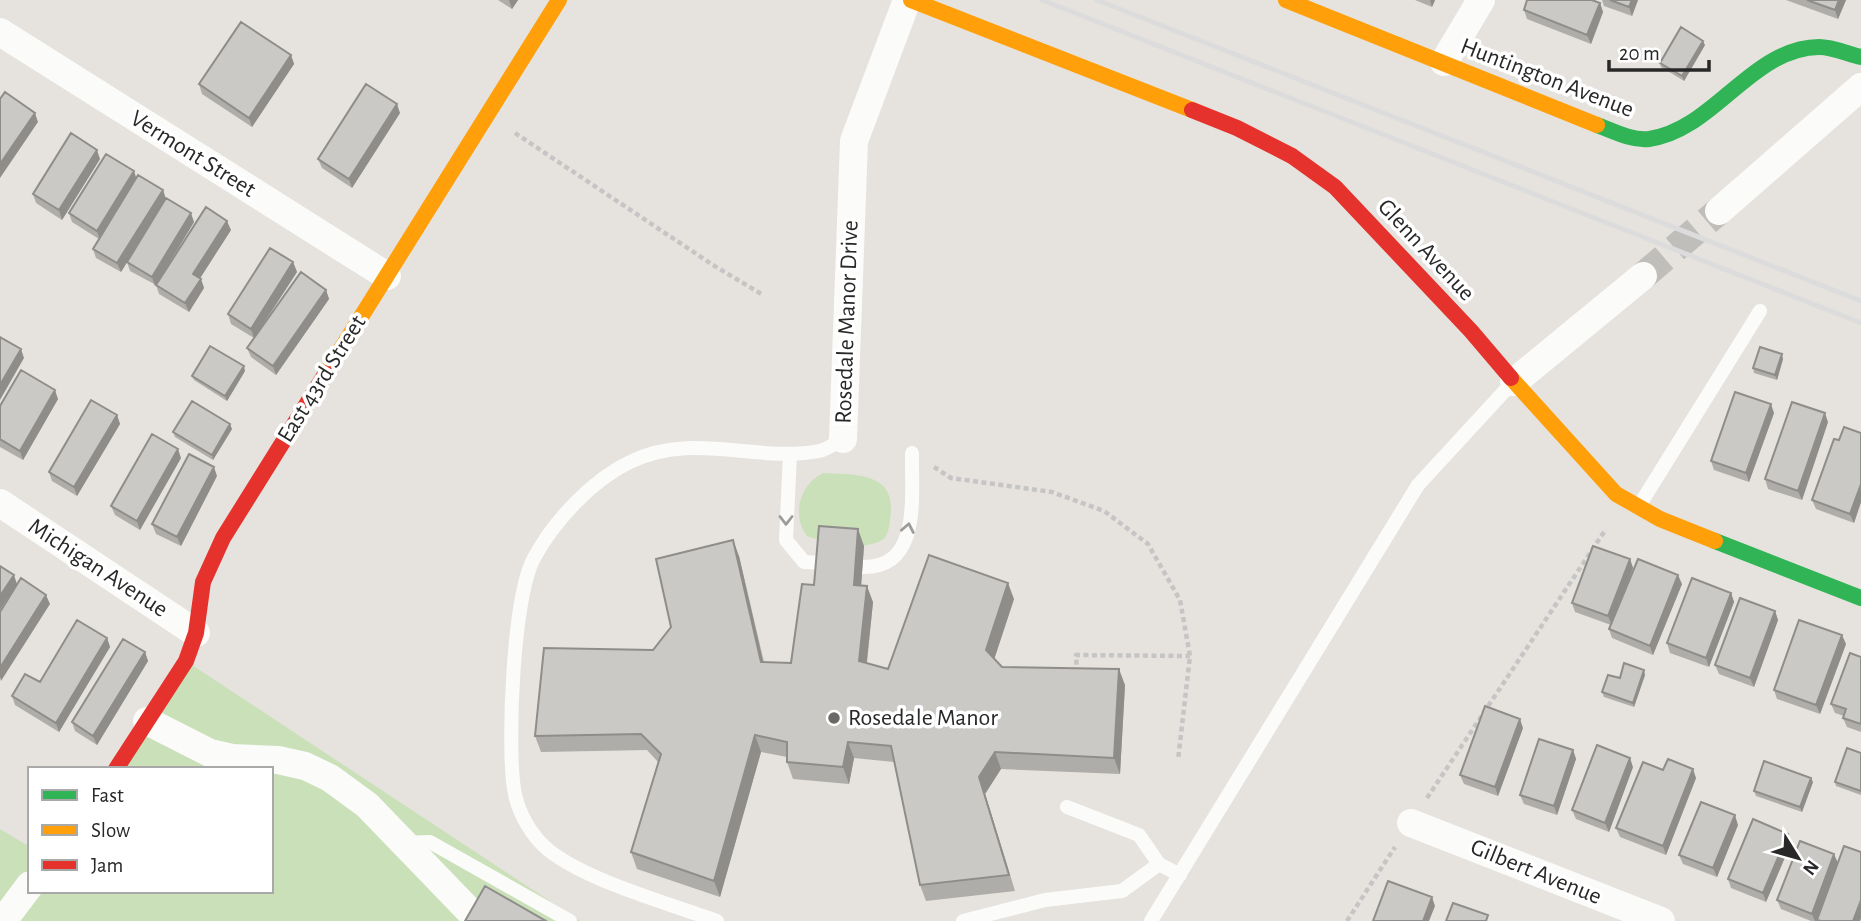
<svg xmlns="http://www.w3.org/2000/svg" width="1861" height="921" font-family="'Alegreya Sans',sans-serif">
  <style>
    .green { fill: #cae0b9 }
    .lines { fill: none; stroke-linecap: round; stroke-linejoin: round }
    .street-tunnel { stroke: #c0beba; stroke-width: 28; stroke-dasharray: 28 14; stroke-linecap: butt }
    .path { stroke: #c6c5c5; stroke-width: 4.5; stroke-dasharray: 5 3.5; stroke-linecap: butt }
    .lane { stroke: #fbfbfa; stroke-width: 14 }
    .street { stroke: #fbfbfa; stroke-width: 28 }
    .fast { stroke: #30b455; stroke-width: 16 }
    .slow { stroke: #ff9f0a; stroke-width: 16 }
    .jam { stroke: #e5322d; stroke-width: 16 }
    .rail { stroke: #dddcdd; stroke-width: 5 }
    .wall { fill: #afada9 }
    .shaded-wall { fill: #8e8d8a }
    .building { fill: #cbc9c5; stroke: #8e8d8a; stroke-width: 2 }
    .oneway { stroke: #9c9c9c }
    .poi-dot { fill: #6a6968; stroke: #fff; stroke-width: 2.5 }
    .labels { text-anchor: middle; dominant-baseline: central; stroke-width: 7; stroke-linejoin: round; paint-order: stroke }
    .street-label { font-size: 24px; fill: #282828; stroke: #fff }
    .poi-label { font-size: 24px; fill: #282828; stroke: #fff; text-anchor: start }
  </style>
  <rect width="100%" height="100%" fill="#e6e3de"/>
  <path class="green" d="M823,473C852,475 893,471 891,511C890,520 890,529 885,538C865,553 828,543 807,536C791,515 800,484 823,473Z
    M186,661L580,921H0V829L30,847V891H271V769H116Z"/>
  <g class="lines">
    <path class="street-tunnel" d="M1643,276L1719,211"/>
    <path class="path" d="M515,133L713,265L763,295
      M934,467L951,478L1052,492L1104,511L1148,544L1180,600L1190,656L1178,760
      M1077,673L1076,655L1190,656
      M1427,798L1606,529
      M1347,921L1395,847"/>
    <path class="lane" d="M790,454L786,540L804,562L823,563
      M1639,506L1760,311
      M863,567C922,568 911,495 912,453
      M1067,807L1139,835L1159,864
      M403,843L430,842L570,921
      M717,921C672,904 570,877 539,841C527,827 517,808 514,789C507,744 513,596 534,558C554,521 592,480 630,462C693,431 758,463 819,451C827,450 835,443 843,439
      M963,921L1045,900L1122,891L1159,864L1180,875
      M1151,921L1418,485L1512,383"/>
    <path class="street" d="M0,32L387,276
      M1444,62L1481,0
      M1719,211L1861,87
      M1514,382L1643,276
      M843,439L854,141L907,0
      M0,503L196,633
      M147,721L210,753L232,758L278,760L305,766L330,778L367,805L478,920
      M1411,823L1661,921
      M3,921L30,885"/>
    <path class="fast" d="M1597,125C1613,131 1632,141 1649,139C1714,130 1751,48 1819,47C1833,47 1848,54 1861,57
      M1715,541L1861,598"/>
    <path class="slow" d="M911,0L1192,110
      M1286,0L1597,125
      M326,373L559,0
      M1511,378L1616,494L1660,519L1715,541"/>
    <path class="jam" d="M1192,110L1237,128L1292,156L1335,187L1471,331L1511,378
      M116,769L186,661L196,633L203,582L223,538L326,373"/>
    <path class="rail" d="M1042,0L1861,323
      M1097,0L1861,301"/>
  </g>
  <path class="wall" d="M498,0H518L512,9Z
    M1415,0H1435L1432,7Z
    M1602,0H1638L1632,16L1604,6Z
    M1786,0H1846L1838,19Z
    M1600,3L1603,12L1591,44L1527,19L1524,10Z
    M1705,45L1684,81L1661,67L1660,63Z
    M291,55L294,64L252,127L202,94L199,84Z
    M400,113L352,188L322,168L318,159Z
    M100,159L62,220L36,203L33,194Z
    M136,178L163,190L166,199L194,222L165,271L231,230L200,278L204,288L189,312L159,294L156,285L130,271L127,262L121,272L96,258L93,249L99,239L72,222L69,213Z
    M293,262L297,272L257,334L326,290L329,299L276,375L251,357L247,348L254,338L231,324L228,314Z
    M1783,359L1777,380L1754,373L1753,368Z
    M245,371L227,401L194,380L192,376Z
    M58,399L23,460L0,447V406Z
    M1774,413L1749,482L1714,470L1711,461Z
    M117,415L120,424L77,496L52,481L49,472Z
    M1828,422L1802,500L1768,489L1765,479Z
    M232,429L213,460L175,437L173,432Z
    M1861,433V502L1854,523L1816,509L1812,500L1839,440Z
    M181,458L140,530L115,515L111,506Z
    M217,476L181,546L156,534L152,524Z
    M864,546L861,585L873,602L867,663L888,669L1014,599L994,659L1002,667L1125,685L1120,774L1001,769L985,794L1015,891L926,901L920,885L894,762L854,758L849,784L793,779L787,762V757L761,752L720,897L637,869L631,852L658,762L647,750L541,752L535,736L653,650L739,556L764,662L791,663L814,585Z
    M1630,559L1633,568L1625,589L1682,584L1653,655L1612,638L1609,629L1611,625L1575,612L1572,603Z
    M1731,593L1734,602L1709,667L1670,653L1667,643Z
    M1775,611L1778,620L1754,687L1719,674L1715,665Z
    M107,638L110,647L59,732L15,705L12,696L40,682Z
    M1846,644L1820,714L1777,699L1774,690Z
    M145,652L148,661L97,745L75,731L72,722Z
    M1861,657V732L1847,727L1843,718L1844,716L1835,713L1831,704Z
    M1645,675L1634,707L1604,697L1602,692L1620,678Z
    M1523,728L1498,796L1464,784L1460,775Z
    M1573,750L1576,759L1557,815L1524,804L1520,795Z
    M1861,753V795L1836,786L1835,782Z
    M1633,767L1609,832L1576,819L1572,810Z
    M1663,770L1696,778L1666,855L1620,837L1616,828Z
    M1813,782L1802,812L1756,796L1754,791Z
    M1738,825L1717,877L1683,864L1679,855Z
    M1788,834L1791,843L1766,902L1731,888L1728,879Z
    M1861,852V918L1860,921H1818L1817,920L1829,886L1816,921H1811L1781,909L1777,900L1838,863Z"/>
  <path class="shaded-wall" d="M509,0H518L512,9Z
    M1430,0H1435L1432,7Z
    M1632,0H1638L1632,16L1629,7Z
    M1839,0H1846L1838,19L1835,10Z
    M1600,3L1603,12L1591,44L1587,35Z
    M1703,41L1705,45L1684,81L1682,76Z
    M291,55L294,64L252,127L249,118Z
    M397,104L400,113L352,188L349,179Z
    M35,113L38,122L0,178V164Z
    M97,150L100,159L62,220L59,210Z
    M134,171L137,180L100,240L97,231Z
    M163,190L166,200L121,272L117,263Z
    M191,213L194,222L155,286L152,277Z
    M227,221L231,230L197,283L193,274Z
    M293,262L297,272L254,338L251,329Z
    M201,279L204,288L189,312L185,303Z
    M326,290L329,299L276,375L273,366Z
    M21,349L24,358L0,400V385Z
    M1782,354L1783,359L1777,380L1775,375Z
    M244,366L245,371L227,401L225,396Z
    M55,390L58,399L23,460L20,451Z
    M1771,404L1774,413L1749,482L1746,473Z
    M1825,413L1828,422L1802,500L1798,491Z
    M117,415L120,424L77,496L74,487Z
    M230,424L232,429L213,460L212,455Z
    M178,449L181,458L140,530L137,521Z
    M214,467L217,476L181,546L177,537Z
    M1861,484V502L1854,523L1850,514Z
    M858,529L864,546L860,601L854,585Z
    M733,540L739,556L767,679L761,662Z
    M1630,559L1633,568L1612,625L1608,616Z
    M14,575L17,584L0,610V596Z
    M1678,575L1682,584L1653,655L1650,646Z
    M1008,583L1014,599L992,666L986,650Z
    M867,586L873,602L865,678L859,661Z
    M1731,593L1734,602L1709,667L1706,658Z
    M46,595L50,604L1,681L0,677V668Z
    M1775,611L1778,620L1754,687L1750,678Z
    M1842,635L1846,644L1820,714L1816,705Z
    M107,638L110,647L59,732L56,723Z
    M145,652L148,661L97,745L93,736Z
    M1119,669L1125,685L1120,774L1114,758Z
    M1644,670L1645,675L1634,707L1633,703Z
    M1520,719L1523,728L1498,796L1495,787Z
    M755,735L761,752L720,897L714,881Z
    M848,742L854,758L849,784L843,767Z
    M1573,750L1576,759L1557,815L1554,806Z
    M995,752L1001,769L985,794L1015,891L979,777Z
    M1630,758L1633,767L1609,832L1605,823Z
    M1693,769L1696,778L1666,855L1663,846Z
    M1811,778L1813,782L1802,812L1800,807Z
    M1735,815L1738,825L1717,877L1713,868Z
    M1788,834L1791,843L1766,902L1763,893Z
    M1834,854L1838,863L1816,921H1815L1812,914Z
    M1432,897L1435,906L1429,921H1423Z
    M1861,900V918L1860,921H1853Z"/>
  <path class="building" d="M1527,0H1592L1600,3L1587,35L1524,10Z
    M1610,0H1632L1629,7Z
    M1807,0H1839L1835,10Z
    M241,22L291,55L249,118L199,84Z
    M1681,27L1703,41L1682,76L1660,63Z
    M366,84L397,104L349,179L318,159Z
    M5,92L35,113L0,164V99Z
    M71,133L97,150L59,210L33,194Z
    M106,154L134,171L97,231L69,213Z
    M138,175L163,190L117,263L93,249Z
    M166,198L191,213L152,277L127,262Z
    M206,207L227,221L193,274L201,279L185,303L156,285Z
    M270,248L293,262L251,329L228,314Z
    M301,272L326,290L273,366L247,348Z
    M0,337L21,349L0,385Z
    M210,346L244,366L225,396L192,376Z
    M1760,347L1782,354L1775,375L1753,368Z
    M21,370L55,390L20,451L0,439V406Z
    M1735,392L1771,404L1746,473L1711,461Z
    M91,400L117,415L74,487L49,472Z
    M192,401L230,424L212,455L173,432Z
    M1792,402L1825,413L1798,491L1765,479Z
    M1844,427L1861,433V484L1850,514L1812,500L1834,439L1839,440Z
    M152,434L178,449L137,521L111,506Z
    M189,454L214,467L177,537L152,524Z
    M819,526L858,529L854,585L867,586L859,661L888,669L929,555L1008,583L986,650L1002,667L1119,669L1114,758L995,752L979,777L1009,875L920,885L891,746L848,742L843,767L787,762V742L755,735L714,881L631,852L661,754L641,734L535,736L544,648L653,650L671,627L656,559L733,540L761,662L791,663L802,584L814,585Z
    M1593,546L1630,559L1608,616L1572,603Z
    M1638,559L1678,575L1650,646L1609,629Z
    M0,566L14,575L0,596Z
    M21,578L46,595L0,668V612Z
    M1692,578L1731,593L1706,658L1667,643Z
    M1740,598L1775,611L1750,678L1715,665Z
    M77,620L107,638L56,723L12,696L25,674L40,682Z
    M1799,620L1842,635L1816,705L1774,690Z
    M123,639L145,652L93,736L72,722Z
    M1850,653L1861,657V724L1843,718L1846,709L1831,704Z
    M1624,663L1644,670L1633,703L1602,692L1608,675L1620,678Z
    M1485,706L1520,719L1495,787L1460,775Z
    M1539,739L1573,750L1554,806L1520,795Z
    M1597,745L1630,758L1605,823L1572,810Z
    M1847,748L1861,753V791L1835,782Z
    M1668,759L1693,769L1663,846L1616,828L1643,762L1663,770Z
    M1764,761L1811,778L1800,807L1754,791Z
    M1701,802L1735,815L1713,868L1679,855Z
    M1753,819L1788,834L1763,893L1728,879Z
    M1800,841L1834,854L1812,914L1777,900Z
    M1844,846L1861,852V900L1853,921H1821L1817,920Z
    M1388,881L1432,897L1423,921H1373Z
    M485,886L546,921H465Z
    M1453,903L1488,915L1486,921H1446Z"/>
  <defs><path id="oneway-chevron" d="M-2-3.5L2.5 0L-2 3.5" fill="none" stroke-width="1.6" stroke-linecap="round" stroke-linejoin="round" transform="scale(1.75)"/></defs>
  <g class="oneway">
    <use href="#oneway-chevron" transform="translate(786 520) rotate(90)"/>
    <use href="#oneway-chevron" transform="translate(908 528) rotate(-79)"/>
  </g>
  <circle class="poi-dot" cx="834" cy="718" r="7"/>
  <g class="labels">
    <g class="street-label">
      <text transform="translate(1547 78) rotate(21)">Huntington Avenue</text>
      <text transform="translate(193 154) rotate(32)">Vermont Street</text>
      <text transform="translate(1426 250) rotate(47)">Glenn Avenue</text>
      <text transform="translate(847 322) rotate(-88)">Rosedale Manor Drive</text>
      <text transform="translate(322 379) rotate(-58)">East 43rd Street</text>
      <text transform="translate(98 568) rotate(33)">Michigan Avenue</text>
      <text transform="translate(1536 872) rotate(22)">Gilbert Avenue</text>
    </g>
    <g class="poi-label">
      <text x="848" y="718">Rosedale Manor</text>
    </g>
  </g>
  <rect x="28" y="767" width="245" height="126" fill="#ffffff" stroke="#a9a9a9" stroke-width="2"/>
  <rect x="42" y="790" width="35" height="10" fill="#30b455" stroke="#a9a9a9" stroke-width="2"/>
  <text x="91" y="802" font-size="21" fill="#282828">Fast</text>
  <rect x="42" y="825" width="35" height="10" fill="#ff9f0a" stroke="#a9a9a9" stroke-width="2"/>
  <text x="91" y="837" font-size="21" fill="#282828">Slow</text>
  <rect x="42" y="860" width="35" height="10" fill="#e5322d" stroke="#a9a9a9" stroke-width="2"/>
  <text x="91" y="872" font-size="21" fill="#282828">Jam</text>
  <g transform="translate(1798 858) rotate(127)" stroke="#ffffff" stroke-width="5" paint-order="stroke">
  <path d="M0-5L12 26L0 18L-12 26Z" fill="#282828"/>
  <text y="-10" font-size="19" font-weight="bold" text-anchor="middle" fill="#282828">N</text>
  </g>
  <path d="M1609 60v10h100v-10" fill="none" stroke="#282828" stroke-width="3.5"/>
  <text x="1619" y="60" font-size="21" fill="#282828" stroke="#ffffff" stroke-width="5" paint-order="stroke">20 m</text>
</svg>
